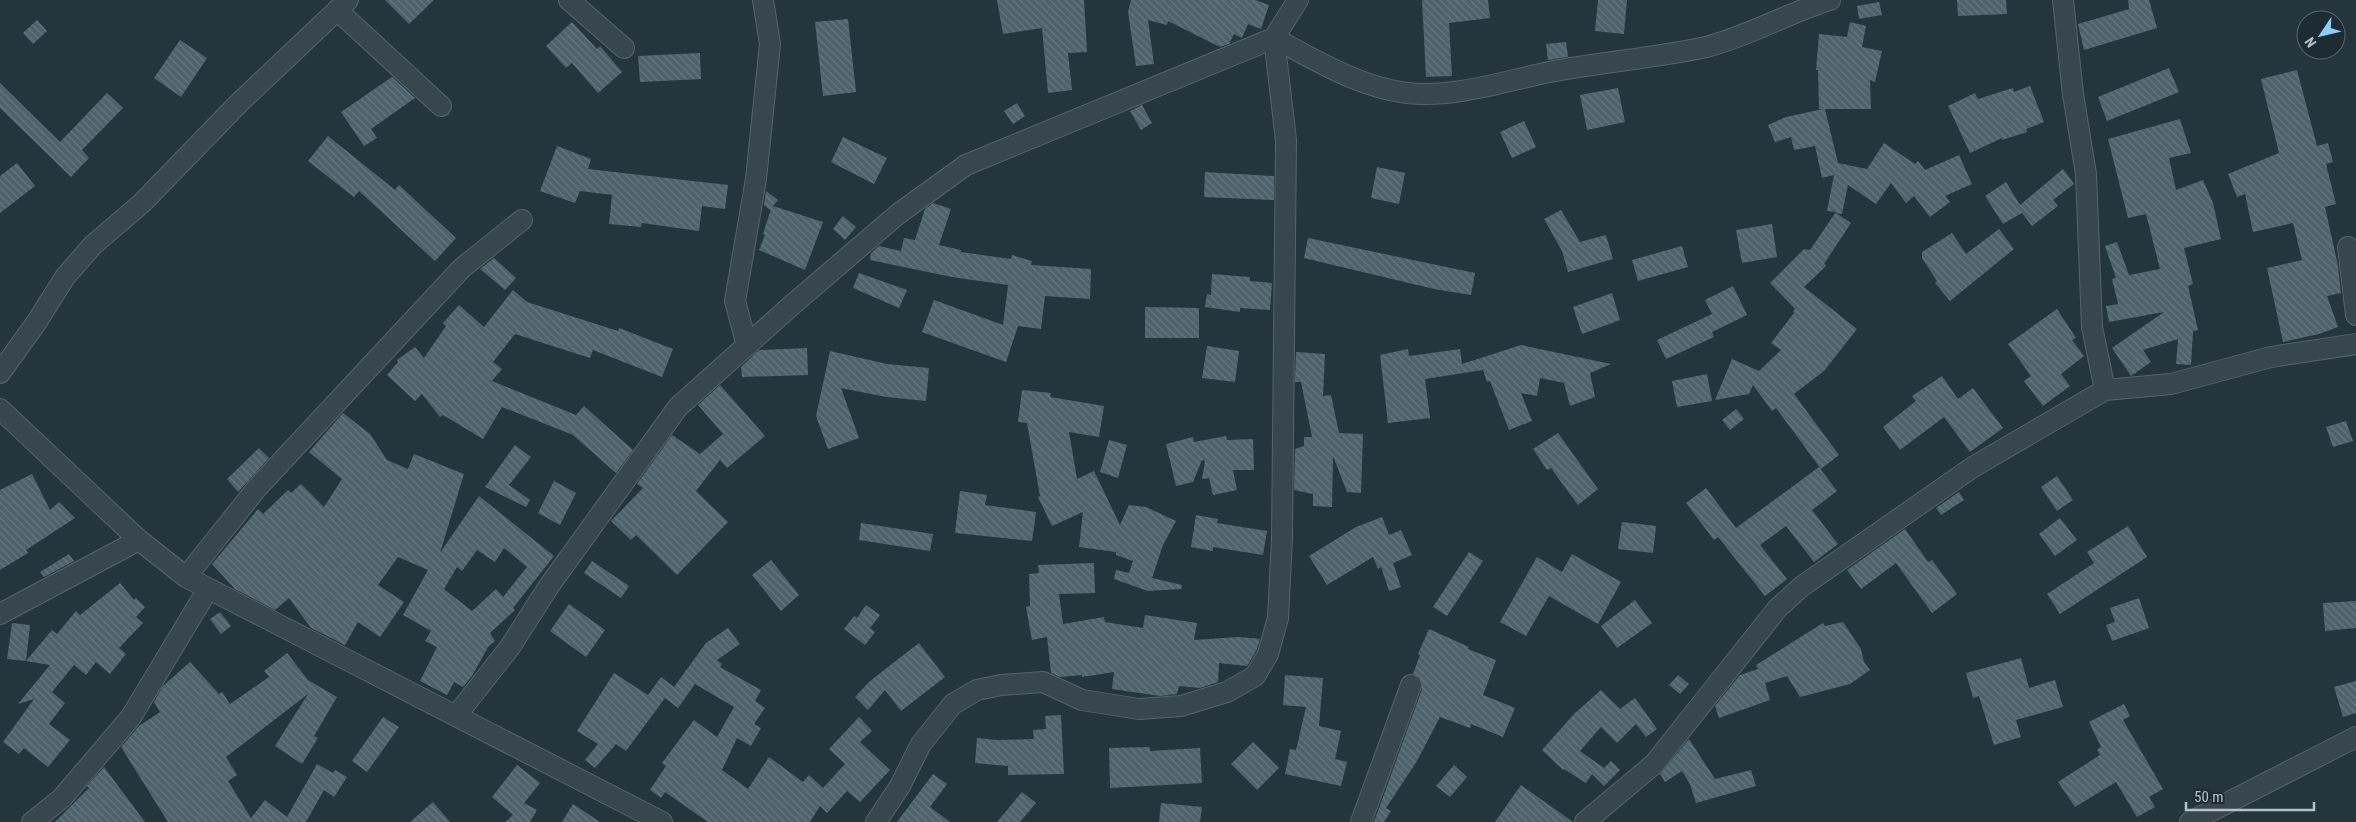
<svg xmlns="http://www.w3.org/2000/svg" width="2356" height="822" font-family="'Roboto Condensed',sans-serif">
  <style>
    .building { fill: url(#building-back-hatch); fill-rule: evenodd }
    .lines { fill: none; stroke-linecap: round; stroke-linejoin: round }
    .minor-casing { stroke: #56646c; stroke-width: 22 }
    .minor { stroke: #38464e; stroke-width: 20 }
  </style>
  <defs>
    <pattern id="building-back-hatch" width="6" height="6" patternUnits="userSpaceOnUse" patternTransform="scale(1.25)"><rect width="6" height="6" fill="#4f626b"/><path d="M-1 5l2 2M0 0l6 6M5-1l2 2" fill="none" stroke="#66777f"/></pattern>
  </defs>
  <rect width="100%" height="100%" fill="#24353e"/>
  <path class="building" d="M385,0H434L409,24Z
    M997,0H1084L1087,52L1068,53L1072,90L1048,93L1042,28L1003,34Z
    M1131,0H1255L1269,5L1261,29L1248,24L1242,38L1234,34L1229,44L1220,47L1168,21L1167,25L1148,20L1154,64L1136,66L1128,12Z
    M1422,0H1488L1490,18L1449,23L1452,76L1426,77Z
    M1598,0H1627L1624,34L1595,31Z
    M1957,0H2006L2007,14L1958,16Z
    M2128,0H2149L2157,28L2084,50L2078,24L2129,9Z
    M1879,2L1882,15L1859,19L1857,6Z
    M848,19L856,92L823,96L815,22Z
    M37,20L47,31L33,44L23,33Z
    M572,22L597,49L600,46L622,72L598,93L572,63L566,68L546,46Z
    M1850,22L1866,26L1862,47L1882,51L1875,82L1870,80L1871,109H1825L1838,163L1867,169L1884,143L1915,164L1918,161L1925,170L1959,155L1972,184L1945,196L1950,202L1930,217L1914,196L1906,203L1891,183L1876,204L1848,185L1842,214L1836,213L1851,223L1824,264L1826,266L1804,287L1857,329L1824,371L1794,394L1839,455L1821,469L1776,408L1772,411L1753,385L1749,394L1715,400L1732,359L1759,371L1781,350L1771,343L1794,313L1793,311L1795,309L1770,283L1804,249L1810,250L1836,212L1827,211L1834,175L1822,178L1815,146L1794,150L1791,137L1775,142L1768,125L1786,117L1823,109H1819L1818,70H1816L1819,34L1847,37Z
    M180,40L207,58L181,97L154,78Z
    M1566,42L1568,57L1548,60L1546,44Z
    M700,53L701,79L640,82L638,56Z
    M2169,68L2179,92L2107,121L2098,97Z
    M2297,70L2317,146L2328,143L2333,162L2326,164L2336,204L2325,207L2338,266L2341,293L2327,296L2338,327L2319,334L2283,342L2267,268L2302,260L2293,223L2253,232L2245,194L2237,197L2228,174L2279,153L2261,79Z
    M392,77L415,98L371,129L377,138L364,146L341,112Z
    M0,83L60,142L107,93L123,108L82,150L89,158L71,177L0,108Z
    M2030,86L2044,122L2026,129L2027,132L2002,140V138L1970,153L1948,106L1975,93L1978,99L2013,88L2014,92Z
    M1618,88L1625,122L1587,130L1580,95Z
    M1017,103L1025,116L1013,124L1004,111Z
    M1142,105L1152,123L1141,130L1130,111Z
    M2180,119L2191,153L2169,158L2176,190L2203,180L2213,203L2221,239L2184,248L2193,284L2188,286L2198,330L2193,331L2191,365L2176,364L2178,339L2143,350L2151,362L2131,376L2112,348L2164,312L2109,322L2106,306L2118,304L2112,279L2116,278L2105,246L2117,242L2129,275L2160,269L2146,214L2128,218L2108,139Z
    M1524,121L1536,147L1512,158L1500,132Z
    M328,136L395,190L399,185L456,238L435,261L359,191L354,197L308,161Z
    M843,137L887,158L874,184L831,162Z
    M557,146L591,159L588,169L728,185L725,209L702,206L699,231L642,223L641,227L609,224L612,195L580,191L575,203L540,191Z
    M17,163L35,186L0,213V176Z
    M1377,167L1405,173L1399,204L1371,198Z
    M2063,169L2074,184L2053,200L2058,206L2032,226L2022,213L2003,224L1985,196L2006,182L2020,205Z
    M1205,172L1274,176V200L1204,197Z
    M766,191L778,200L773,206L823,222L805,270L759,250L765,235L763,234L771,209L770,210L764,205Z
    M933,203L951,209L939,245L961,250V252L1011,259L1012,255L1032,261L1031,265L1091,269L1090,299L1045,296L1041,329L1018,326L1006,362L922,332L934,300L1003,325L1008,285L952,277L870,260L871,253L879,246L901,251L904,238L915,240L925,209Z
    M1561,210L1580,242L1606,235L1613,259L1568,272L1562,251L1544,219Z
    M843,216L856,227L845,240L833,229Z
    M1772,224L1777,257L1742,263L1736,230Z
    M1999,229L2014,249L1950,301L1935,283L1937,281L1922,258V252L1952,233L1966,254Z
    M1308,238L1475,273L1471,295L1434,289L1304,258Z
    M1682,246L1688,267L1638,281L1632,260Z
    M494,258L516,278L505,290L480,269Z
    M859,273L907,290L899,308L853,288Z
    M1212,274L1250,277V281L1272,283L1270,310L1240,308V312L1205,307L1207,294L1211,295Z
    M1733,286L1747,315L1712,332L1714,337L1666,359L1657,340L1712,314L1705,300Z
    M513,290L527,302L618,331L619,328L673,349L662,377L593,350L590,358L515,334L493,362L502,369L492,381L576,415L584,406L633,450L616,473L573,435L502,407L483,439L443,415L440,417L422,394L415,401L387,375L398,362L397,360L415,347L424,358L446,326L443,323L459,305L484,327Z
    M1612,293L1620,320L1582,334L1573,307Z
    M1145,307L1199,308V338H1145Z
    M2057,309L2076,338L2072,340L2084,356L2061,374L2070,386L2043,406L2024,381L2031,376L2008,344Z
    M1521,345L1611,364L1590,373L1595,397L1570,406L1564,383L1540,378L1537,396L1521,393L1532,421L1509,430L1490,381L1487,382L1483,370L1425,379L1430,418L1388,423L1380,355L1408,349L1409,356L1460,349L1462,364Z
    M1207,346L1239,351L1235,382L1202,378Z
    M807,348L808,375L742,377L741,367L759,350Z
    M830,351L887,364L929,368L926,401L886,397L841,388L859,438L828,449L816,416Z
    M1296,352L1325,354L1323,396L1331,395L1339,433L1363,434L1361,493L1347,492L1333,456L1332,507L1313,506V494L1294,490L1295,449L1304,446V437H1312L1301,382H1295Z
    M1707,374L1712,401L1677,407L1672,381Z
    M1942,376L1958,399L1973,388L2003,428L1970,452L1944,417L1900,450L1883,427L1916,401L1912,396Z
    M720,385L765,436L727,468L720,460L696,491L728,522L677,575L636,535L631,540L611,521L643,488L637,484L672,435L700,454L723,434L698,405Z
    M1022,390L1051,393L1050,397L1104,406L1099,437L1069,432L1077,479L1094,471L1120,525L1129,505L1146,507L1176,521L1163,545L1152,578L1182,585L1181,589L1148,591L1114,579L1116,570L1129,573L1133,561L1116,555V552L1079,547L1083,512L1052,526L1038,497L1040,496L1027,423L1018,422Z
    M1736,409L1744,419L1730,430L1722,420Z
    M343,413L370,434L387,460L408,469L414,454L464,474L440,553L479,496L554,556L513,608L515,610L490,633L495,641L488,647L472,676L463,687L454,682L447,695L420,681L437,647L425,641L431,631L403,615L428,570L398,557L378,585L404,602L380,637L358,622L345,645L311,628L289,598L275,610L235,589L212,564L258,509L263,514L288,490L291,493L301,484L324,507L342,479L309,452ZM504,548L527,567L503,597L496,589L472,611L444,589L457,567L462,571L477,550L495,562Z
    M2346,421L2353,441L2333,447L2326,427Z
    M1558,433L1598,489L1578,505L1551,468L1547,470L1533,449Z
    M1226,436L1227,440L1253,439L1254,470H1233L1237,490L1213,495L1209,478L1202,479L1205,461L1202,460L1193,482L1176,486L1166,444L1193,437L1194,442Z
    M1109,440L1127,445L1118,478L1100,472Z
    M515,445L531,457L509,485L530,500L526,507L485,487Z
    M259,448L269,458L238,492L227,479Z
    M1819,467L1837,491L1812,510L1838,544L1814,562L1786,526L1760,545L1787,579L1765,596L1718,537L1714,540L1686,503L1706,488L1736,528Z
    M32,474L50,510L59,502L75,518L26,550L28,553L0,570V490Z
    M2057,476L2073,500L2057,511L2041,487Z
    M554,481L576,493L560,525L538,513Z
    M960,491L987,495L985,505L1036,512L1032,541L955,533Z
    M1959,492L1964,500L1941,515L1936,508Z
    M1196,515L1218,519L1217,523L1267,531L1263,555L1213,547V551L1191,547Z
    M1382,517L1389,535L1401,530L1412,555L1393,563L1401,587L1389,591L1381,567L1378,569L1373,557L1327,585L1309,556L1356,527Z
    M2060,518L2077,540L2055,556L2039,534Z
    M1622,522L1656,526L1653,553L1618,549Z
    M861,523L933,534L930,551L859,540Z
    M2128,526L2147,557L2060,614L2047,594L2094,563L2087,552Z
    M1905,529L1928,562L1932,560L1957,594L1932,613L1896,563L1861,589L1847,570Z
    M1469,552L1483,561L1447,616L1433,607Z
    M69,554L74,561L44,577L40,572Z
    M1572,554L1621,582L1598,624L1549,596L1526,636L1500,622L1537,557L1562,572Z
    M771,560L799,595L781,611L752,575Z
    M592,561L629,586L621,598L584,573Z
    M1094,563L1095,593L1059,594L1063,624L1104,617L1105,622L1143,628L1145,615L1197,623L1194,640L1239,637L1260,639L1257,649L1247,666L1219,663L1218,682L1200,688L1179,686L1177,694L1160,696L1112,689L1114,672L1082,677V675L1060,677L1051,673L1047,637L1032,640L1026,607L1030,606L1029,574L1039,573L1038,565Z
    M120,583L134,600L136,598L145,607L136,617L143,623L119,648L126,654L110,674L96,662L86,675L74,665L52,692L65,703L49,724L70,740L48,767L24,748L19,754L3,742L34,699L18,704L50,665L26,661L52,630L57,634L76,611L80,615Z
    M2139,598L2149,628L2112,641L2106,625L2115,622L2110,608Z
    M1635,600L1652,623L1617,648L1601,626Z
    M2356,601V628L2325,631L2323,603Z
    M569,604L605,630L586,657L550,631Z
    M866,605L880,615L870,628L875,632L865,645L844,629L854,616L857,618Z
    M220,612L231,626L221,634L210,619Z
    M1843,622L1861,649L1864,662L1870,670L1850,684L1800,697L1787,676L1765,683L1770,700L1719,718L1715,706L1740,675L1758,669L1756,665L1823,623L1825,626Z
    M12,623L30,625L26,661L7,659Z
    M728,628L740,644L717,660L722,664L720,667L761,690L755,701L765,708L754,724L761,728L751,746L737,738L722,770L748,789L769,757L803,782L809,775L823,788L845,764L829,749L859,717L872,731L860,742L890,770L860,802L847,791L827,813L820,806L810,822H708L665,792L661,798L650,790L666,766L662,763L694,720L717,737L734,707L695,684L678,708L665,698L626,751L616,744L595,768L585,760L598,744L577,731L614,673L648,695L661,677L674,687L706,643Z
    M1429,629L1469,647L1468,649L1496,660L1483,695L1515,708L1503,737L1471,724L1470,728L1440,717L1417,761L1386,808L1391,811L1384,822H1374L1422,689L1420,678L1413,674L1420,655L1418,654Z
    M919,643L945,677L901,711L885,690L868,710L855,697L870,681Z
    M287,653L308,680L337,697L314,736L318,738L302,764L275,746L308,694L226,757L237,775L228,781L251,818L265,800L287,817L317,764L333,773L335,770L347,777L334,797L324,790L306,822H168L121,747L139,726L160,712L154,702L163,686L190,662L219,694L222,692L230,704L269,677L264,671Z
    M2021,658L2029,688L2055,680L2063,707L2016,720L2021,737L1994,745L1979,696L1973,698L1966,673Z
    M1285,675L1323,678L1319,726L1341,731L1335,759L1347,762L1341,786L1285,774L1290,749L1296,750L1306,707L1283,705Z
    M1678,675L1689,684L1680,694L1669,685Z
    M2356,681V713L2343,717L2334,687Z
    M1601,690L1620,709L1635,698L1657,729L1646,737L1636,724L1617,743L1601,727L1580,751L1604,768L1611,761L1620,770L1604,786L1592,774L1586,783L1564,769L1563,770L1542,750L1574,714Z
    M2124,704L2130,716L2123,720L2163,789L2149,797L2155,807L2137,817L2116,782L2075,807L2058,782L2100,755L2097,750L2101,747L2089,722Z
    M1061,715L1064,774L1008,775V766L975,763L977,738L997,740L1034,739L1033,730L1046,729L1045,716Z
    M383,717L399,727L367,772L352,761Z
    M1689,739L1715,779L1751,770L1756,786L1696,803L1690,784L1682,771L1665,782L1660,774Z
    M1253,742L1279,768L1257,790L1231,764Z
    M1150,747V751L1200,748L1202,783L1110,788L1109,748Z
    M517,765L540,783L524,803L537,810L530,822H505L513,815L492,797Z
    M1454,765L1467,777L1450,797L1436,786Z
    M104,767L145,822H55L89,788L87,786Z
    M933,774L947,784L930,807L950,822H897Z
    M1521,785L1573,822H1495Z
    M1022,792L1036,803L1020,822H997Z
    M433,802L450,822H410Z
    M1161,803L1202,807L1200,822H1159Z
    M573,804L600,822H562Z"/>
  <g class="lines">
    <g class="minor-casing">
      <path id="minor" d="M569,0L624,48
        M2063,0L2073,94L2086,174L2092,327L2105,390
        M337,10L441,106
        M1274,38C1315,60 1359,87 1407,93C1454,98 1502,82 1549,72C1600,62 1656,58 1706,47C1749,36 1788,13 1830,0
        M2348,247L2356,315
        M747,346L735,301L756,179L770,44L763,0
        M0,373L36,323L65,277L93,245L142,203L238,104L348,0
        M0,409L139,540L186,577L662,822
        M186,577L257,488L462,268L522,220
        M0,614L139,540
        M456,716L510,647L549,586L678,407L792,305L898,214L966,165L1274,38L1298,0
        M32,822L62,798L131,717L208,589
        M876,822L900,786L921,744L953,704L977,690L1001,685L1043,682L1082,700L1139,709L1181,706L1227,692L1255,676L1268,654L1278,618L1282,539L1286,140L1274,38
        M1361,822L1411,685
        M1585,822L1654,764L1777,609L1801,587L1973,467L2105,390L2171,384L2271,357L2356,344
        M2190,822L2356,737"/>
    </g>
    <use href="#minor" class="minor"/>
  </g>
  <g transform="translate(2321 35) rotate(235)"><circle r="24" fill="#1d2b33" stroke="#59676f"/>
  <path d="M0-4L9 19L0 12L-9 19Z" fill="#8acef8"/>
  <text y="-8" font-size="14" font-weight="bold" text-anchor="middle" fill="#b4c1c9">N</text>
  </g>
  <path d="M2186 802v8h128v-8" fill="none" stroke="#b4c1c9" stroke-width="2.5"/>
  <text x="2194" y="802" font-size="15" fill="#b4c1c9" stroke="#1d2b33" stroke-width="4" paint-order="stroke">50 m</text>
</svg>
